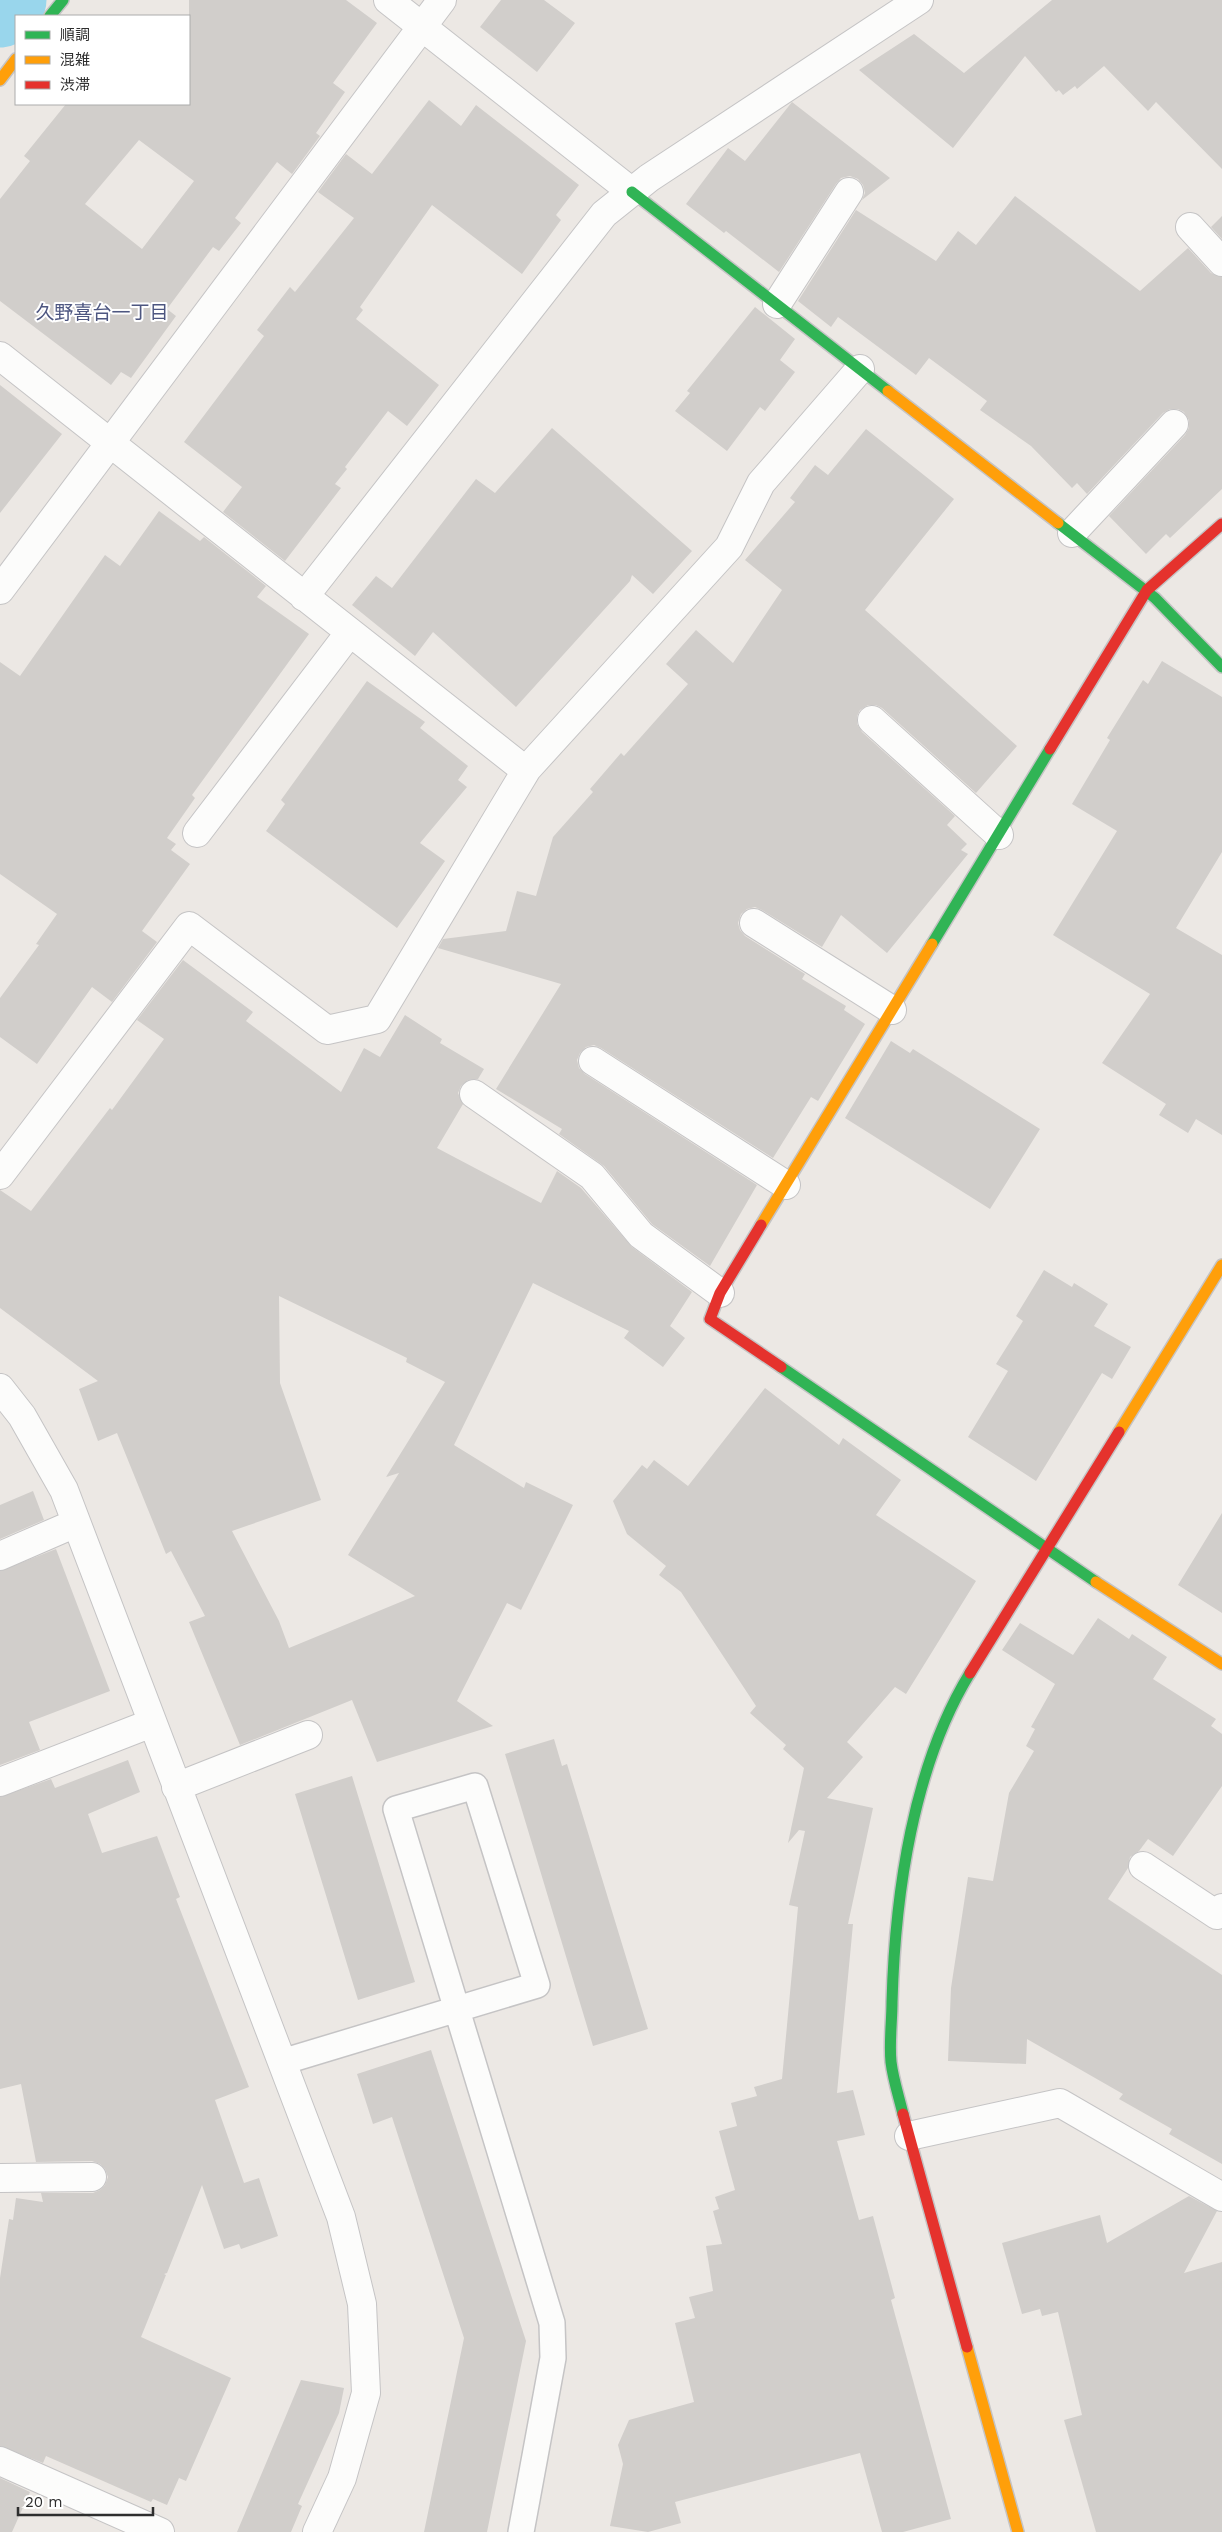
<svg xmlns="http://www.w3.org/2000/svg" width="1222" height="2532" font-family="'Work Sans','Noto Sans JP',sans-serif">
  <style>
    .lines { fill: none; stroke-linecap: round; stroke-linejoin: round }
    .river { stroke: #99d6ec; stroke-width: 81 }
    .building { fill: #d1cecb; fill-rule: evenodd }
    .lane-casing { stroke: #c5c4c5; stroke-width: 28 }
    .street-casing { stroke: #c5c4c5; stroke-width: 30 }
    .fast-casing { stroke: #c5c4c5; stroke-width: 14 }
    .slow-casing { stroke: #c5c4c5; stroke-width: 14 }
    .jam-casing { stroke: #c5c4c5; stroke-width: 14 }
    .lane { stroke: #fcfcfb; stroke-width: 25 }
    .street { stroke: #fcfcfb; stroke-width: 28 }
    .fast { stroke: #30b455; stroke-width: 11 }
    .slow { stroke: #ff9f0a; stroke-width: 11 }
    .jam { stroke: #e5322d; stroke-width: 11 }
    .labels { text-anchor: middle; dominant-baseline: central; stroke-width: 4; stroke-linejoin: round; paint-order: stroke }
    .neighbourhood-label { font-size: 19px; fill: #4d5680; stroke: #fff }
  </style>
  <rect width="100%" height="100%" fill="#ece8e4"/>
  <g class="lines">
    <path class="river" d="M0,7L6,0"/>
  </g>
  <path class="building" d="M189,0H346L377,23L333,83L345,92L316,133L320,136L292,174L277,162L235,218L241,223L219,251L213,247L167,309L176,316L131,378L121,372L111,385L0,301V199L30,161L24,156L66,104H189ZM139,140L194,181L142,249L85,204Z
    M501,0H544L575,23L537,72L480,27Z
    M1052,0H1222V169L1156,102L1148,111L1104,66L1077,89L1075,86L1063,95L1059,90L1056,92L1025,56L953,148L859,70L914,34L964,73Z
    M429,100L461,126L476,105L579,185L556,215L561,220L522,274L432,205L360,307L363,310L356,319L439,385L407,426L388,411L345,467L347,469L335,484L341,488L285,561L223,512L242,487L184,442L264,336L257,330L290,287L295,292L354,218L318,192L346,154L372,174Z
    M792,102L890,178L862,200L865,193L863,185L858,179L850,176L841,178L836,184L779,272L726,231L724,233L686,204L728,148L745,161Z
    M1015,196L1140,291L1188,248L1211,273L1222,277V489L1170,538L1166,534L1146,554L1109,516L1185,435L1189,428V420L1184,412L1178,409H1170L1163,413L1087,494L1077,483L1072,488L1031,446L980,410L987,401L929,358L916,375L838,317L831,327L798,301L856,210L936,261L958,231L976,245Z
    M1222,216V239L1211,227Z
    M755,307L795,339L780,360L795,372L765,411L760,407L727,451L675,411L690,393L687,391Z
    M0,385L62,434L0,513Z
    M552,428L692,551L653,594L632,575L630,581L516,707L433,632L415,656L352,605L376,576L392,588L476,479L495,493Z
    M866,429L954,499L865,610L1017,746L976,793L882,708L876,705H868L860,710L857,716V724L862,732L955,816L947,825L967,844L961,850L968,854L887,953L841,915L822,947L762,910L755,907L747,909L741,914L738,923L740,930L745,936L805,974L802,979L846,1006L844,1010L865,1024L818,1101L811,1097L773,1158L601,1048L594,1045L586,1047L580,1053L577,1060L579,1068L585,1074L757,1185L710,1266L652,1224L604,1166L559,1134L562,1129L496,1089L561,984L438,948L443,939L506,931L517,891L536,896L553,837L593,792L590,789L621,753L624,756L688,684L666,664L696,630L733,663L782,590L745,560L795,502L790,498L815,465L828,475Z
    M159,511L200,541L204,537L266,586L257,597L309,634L192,795L195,798L167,838L176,844L171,850L190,864L142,931L157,942L112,1002L92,987L37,1064L0,1037V998L39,945L36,944L57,914L0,874V662L20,676L105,555L120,566Z
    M1162,661L1222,697V852L1176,928L1222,955V1135L1196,1119L1188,1133L1159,1115L1166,1104L1102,1063L1150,994L1053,935L1117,831L1072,804L1110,740L1107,738L1143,680L1148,684Z
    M367,681L425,722L420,728L468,766L458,780L467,787L420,843L445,861L397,928L266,831L285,804L281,800Z
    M183,960L253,1012L246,1021L341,1092L364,1048L380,1057L405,1015L442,1039L440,1043L484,1069L478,1079L468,1080L461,1086L458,1093L463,1104L437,1148L541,1203L557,1171L581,1188L632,1247L692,1292L670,1326L685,1338L663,1367L624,1338L629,1331L533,1283L454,1445L524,1488L526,1482L573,1505L521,1610L507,1603L457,1701L493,1726L377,1762L352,1700L240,1745L189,1622L205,1616L171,1551L166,1554L117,1433L98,1441L79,1389L98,1381L0,1308V1190L31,1211L110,1108L112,1110L164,1039L137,1020ZM279,1296L407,1358L406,1362L445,1382L386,1477L399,1473L348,1555L415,1596L289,1648L279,1621L232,1531L321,1500L280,1383Z
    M891,1041L910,1053L913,1049L1040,1129L990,1209L845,1118Z
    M1044,1270L1072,1287L1074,1283L1108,1304L1094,1326L1131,1347L1112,1379L1102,1373L1036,1481L968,1437L1008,1371L996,1364L1023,1321L1016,1316Z
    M765,1388L839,1445L843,1438L901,1480L876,1515L976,1581L906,1694L895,1687L847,1742L863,1757L827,1798L873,1808L848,1924H853L837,2093L853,2090L865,2135L837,2141L859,2220L873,2216L895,2298L891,2300L951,2519L903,2532H882L860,2453L675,2502L681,2523L648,2532L610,2526L623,2464L618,2445L629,2420L694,2402L675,2323L695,2318L689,2297L713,2291L706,2246L722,2244L713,2211L719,2209L715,2197L735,2190L719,2131L737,2126L731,2103L757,2096L754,2087L782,2079L798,1907L789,1905L805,1831L799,1830L788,1843L804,1768L783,1749L786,1745L750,1713L756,1706L681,1592L659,1575L666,1566L627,1534L613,1501L642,1465L647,1469L654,1460L688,1486Z
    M33,1491L44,1520L0,1539V1505Z
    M1222,1513V1613L1178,1585Z
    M56,1549L110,1691L29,1722L40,1750L0,1765V1571Z
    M1098,1618L1129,1639L1132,1634L1167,1657L1153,1679L1216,1719L1211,1726L1222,1734V1786L1173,1856L1148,1839L1139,1851L1130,1857L1128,1868L1108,1899L1222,1975V2164L1169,2134L1172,2129L1119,2099L1123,2094L1027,2039L1026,2064L948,2061L951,1988L968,1877L993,1881L1009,1793L1034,1751L1026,1746L1035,1729L1031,1727L1055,1684L1002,1650L1020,1623L1073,1655Z
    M554,1739L562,1766L567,1764L648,2029L593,2046L505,1754Z
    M128,1760L140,1792L88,1814L102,1853L157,1836L180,1897L176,1899L249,2087L215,2100L244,2183L259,2178L278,2236L241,2249L239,2244L224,2249L202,2185L167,2273L164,2274L166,2275L141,2337L231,2378L186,2481L179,2478L167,2505L153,2499L151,2502L46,2456L43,2463L0,2446V2278L9,2219L13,2220L16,2198L43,2202L41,2193H93L100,2190L105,2185L108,2177L105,2169L100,2164L92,2161L36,2162L21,2084L0,2089V1797L51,1779L55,1788Z
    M352,1776L415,1982L358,2000L295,1794Z
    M431,2050L526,2341L487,2532H424L464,2338L392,2117L373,2124L357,2074Z
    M1189,2196L1217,2211L1184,2273L1222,2262V2532H1096L1064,2420L1082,2415L1058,2312L1042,2316L1040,2309L1022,2314L1002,2243L1100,2215L1107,2243Z
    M301,2380L344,2388L339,2413L298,2504L302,2506L291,2532H237Z
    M0,2478L30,2492L12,2532H0Z"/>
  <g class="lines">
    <g class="lane-casing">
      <path id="lane" d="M282,2062L537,1985L475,1786L396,1809L552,2323L553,2358L521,2532"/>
    </g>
    <g class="street-casing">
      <path id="street" d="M388,0L632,192
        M1190,227L1222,262
        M777,304L849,192
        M0,356L525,770L527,769
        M1072,533L1174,424
        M0,590L442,0
        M304,597L604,214L649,178L919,0
        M872,720L999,835
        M197,833L350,632
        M754,923L892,1010
        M593,1061L786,1185
        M474,1094L592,1176L641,1235L720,1293
        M0,1175L189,926L327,1030L377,1019L527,769L729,547L761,483L860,369
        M0,1388L22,1416L64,1490L341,2217L362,2304L366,2393L342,2478L317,2532
        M0,1556L76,1523
        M0,1782L152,1723
        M176,1787L308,1735
        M1143,1866L1217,1915L1222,1908
        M909,2136L1060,2103L1222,2197
        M0,2178L92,2177
        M0,2461L160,2532"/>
    </g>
    <g class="fast-casing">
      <path id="fast" d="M50,16L63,0
        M632,192L888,391
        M1058,523L1155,598L1222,667
        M932,944L1050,749
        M781,1367L1096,1582
        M903,2114C899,2097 893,2079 891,2062C889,2043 892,2021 892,2002C895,1894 913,1766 970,1673"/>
    </g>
    <g class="slow-casing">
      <path id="slow" d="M0,80L16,59
        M888,391L1058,523
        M761,1225L932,944
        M1119,1432L1222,1265
        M1096,1582L1222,1664
        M967,2347L1018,2532"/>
    </g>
    <g class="jam-casing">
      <path id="jam" d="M1050,749L1147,590L1222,524
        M761,1225L720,1293L710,1319L781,1367
        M970,1673L1119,1432
        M903,2114L967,2347"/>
    </g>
    <use href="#lane" class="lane"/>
    <use href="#street" class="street"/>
    <use href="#fast" class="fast"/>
    <use href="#slow" class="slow"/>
    <use href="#jam" class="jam"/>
  </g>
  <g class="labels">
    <g class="neighbourhood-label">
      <text x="102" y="312">久野喜台一丁目</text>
    </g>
  </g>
  <rect x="15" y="15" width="175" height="90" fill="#ffffff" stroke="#ababab"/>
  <rect x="25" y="31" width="25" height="8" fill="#30b455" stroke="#ababab"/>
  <text x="60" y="40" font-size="15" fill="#2e2e2e">順調</text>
  <rect x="25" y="56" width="25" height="8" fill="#ff9f0a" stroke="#ababab"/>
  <text x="60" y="65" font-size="15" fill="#2e2e2e">混雑</text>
  <rect x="25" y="81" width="25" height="8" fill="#e5322d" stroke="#ababab"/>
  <text x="60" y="90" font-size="15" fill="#2e2e2e">渋滞</text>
  <path d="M18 2507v8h135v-8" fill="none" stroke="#2e2e2e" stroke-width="2.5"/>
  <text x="25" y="2507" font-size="15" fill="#2e2e2e" stroke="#ffffff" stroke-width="4" paint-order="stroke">20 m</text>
</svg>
